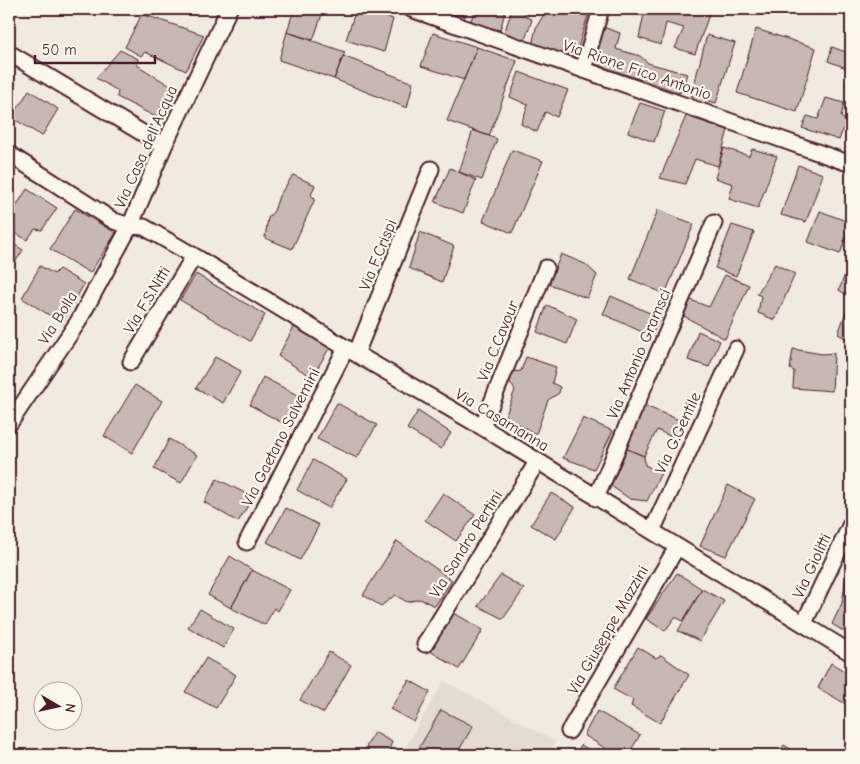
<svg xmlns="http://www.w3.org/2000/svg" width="860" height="764" font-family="'Comic Neue',sans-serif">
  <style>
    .built { fill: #e4dbd2 }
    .building { fill: #c8b8b3; stroke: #4a1f2b }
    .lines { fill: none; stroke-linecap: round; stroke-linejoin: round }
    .minor-casing { stroke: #4a1f2b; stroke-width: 19 }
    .minor { stroke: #fbf7ec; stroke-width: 15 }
    .labels { text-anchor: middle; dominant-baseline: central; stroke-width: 4.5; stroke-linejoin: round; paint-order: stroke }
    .street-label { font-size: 16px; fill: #4a1f2b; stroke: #fbf7ec }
  </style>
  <rect width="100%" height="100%" fill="#f0eae0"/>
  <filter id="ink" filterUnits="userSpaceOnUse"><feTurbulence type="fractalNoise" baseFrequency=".02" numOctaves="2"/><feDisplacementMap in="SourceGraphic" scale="10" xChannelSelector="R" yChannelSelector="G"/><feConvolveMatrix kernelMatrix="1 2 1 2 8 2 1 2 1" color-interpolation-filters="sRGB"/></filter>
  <g filter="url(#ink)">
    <path class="built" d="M444,681L555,741L548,755H401Z"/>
    <path class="building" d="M294,9H324L313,40L287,32Z
      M356,9H362L393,19L384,52L346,40Z
      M431,9H468L463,21Z
      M475,9H506L500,30L470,23Z
      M512,9H525L524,15L532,20L524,42L504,34Z
      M554,9H590L575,57L532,45L536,28L545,12L556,11Z
      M645,9H701L710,12L695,54L675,48L684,28L666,23L661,45L639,38Z
      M796,9H821L819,15Z
      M142,14L204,35L186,71L145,52L141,56L125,47Z
      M603,27L620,33L616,49L640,56L648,63L687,74L680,93L592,63Z
      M756,29L816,48L797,112L737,93Z
      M287,32L345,52L334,79L279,60Z
      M433,33L477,47L464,80L421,66Z
      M707,35L735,43L716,103L691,96Z
      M477,47L517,61L489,136L447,121Z
      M832,47L851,54V88L846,86L849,69L828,61Z
      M120,50L138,59L137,65L172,87L156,117L117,97L118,91L96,78Z
      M343,56L413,83L407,108L334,79Z
      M519,72L568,90L557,117L545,112L537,132L521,124L528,105L510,97Z
      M29,90L58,109L42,136L9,116V102L18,108Z
      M826,98L844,103L841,117L846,121L839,140L802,128L807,116L818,119Z
      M640,103L665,111L654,142L628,132Z
      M686,116L728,130L718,166L695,159L685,184L660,178Z
      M473,130L497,139L482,180L459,172Z
      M724,148L749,156L752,149L777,156L758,208L729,199L733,184L715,178Z
      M512,150L543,161L512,233L483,221Z
      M798,165L823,174L806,222L781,215Z
      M450,168L476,180L463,213L435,202Z
      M293,175L315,185L311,195L315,199L292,249L265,238L268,218L274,211L279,196Z
      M27,189L57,208L42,230L35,229L27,240L9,229V218Z
      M75,209L116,233L90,273L50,249Z
      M658,210L694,224L665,294L630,279Z
      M820,211L851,223L840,254L808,242Z
      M732,225L754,232L736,276L715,268Z
      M420,232L454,246L442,282L409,268Z
      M9,241L23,250L12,267L9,266Z
      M561,254L585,264L597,275L587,298L549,284Z
      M775,264L795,274L775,320L758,313L761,296L757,294Z
      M40,266L54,274L59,269L84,284L62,323L22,298Z
      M847,269L851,271V341L838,334L851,298L839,290Z
      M196,274L265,315L250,341L180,300Z
      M725,275L749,285L725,339L682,315L688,299L709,307Z
      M611,296L661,318L651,336L603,314Z
      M547,305L577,319L567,344L537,332Z
      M294,327L330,347L312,377L278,356Z
      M698,331L720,341L709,367L688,360Z
      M793,349L822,354L834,353L832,391L793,388L794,371L790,369Z
      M215,357L241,371L223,403L196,388Z
      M526,357L556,367L552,383L560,387L559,393L548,400L536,434L505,417L515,390L509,381L512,372L521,371Z
      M263,377L301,397L286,425L250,405Z
      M135,385L162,401L132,453L104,436Z
      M337,403L377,425L357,458L317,439Z
      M643,405L684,422L676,439L657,430L644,456L627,449Z
      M418,411L451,433L441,449L407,429Z
      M583,418L613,431L594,469L563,458Z
      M169,439L197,455L181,483L154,469Z
      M627,449L644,456L645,465L661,473L647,501L630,499L611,486Z
      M313,460L347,479L329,508L297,490Z
      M217,479L253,497L238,522L204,502Z
      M728,485L755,499L726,556L700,546Z
      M443,493L475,515L456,541L425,520Z
      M551,493L575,507L556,539L531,525Z
      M286,508L319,525L300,560L267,542Z
      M397,541L452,580L435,606L420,599L407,602L395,595L381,606L363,595Z
      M230,556L252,570L231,608L208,595Z
      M252,570L290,590L278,611L274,608L265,625L231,608Z
      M847,570L851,572V636L832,624L842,603Z
      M677,573L702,589L683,621L675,617L665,631L646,619Z
      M501,575L524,589L503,619L478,606Z
      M702,589L724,601L700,641L678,631Z
      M200,609L234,629L223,648L188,627Z
      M454,613L483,630L459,669L430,651Z
      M638,647L656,658L661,655L689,675L660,723L631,706L633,700L613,689Z
      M329,652L351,665L324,713L300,700Z
      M206,658L236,675L216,708L185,692Z
      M831,663L851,675V707L818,688Z
      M409,680L430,692L414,722L390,709Z
      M441,710L473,726L456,755H415Z
      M597,711L640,735L628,755H616L584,735Z
      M374,732L392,742L389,750L395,755H362Z
      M581,745L598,755H575Z
      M784,745L800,755H778Z"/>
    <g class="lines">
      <g class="minor-casing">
        <path id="minor" d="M411,9L851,164
          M9,53L164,146
          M583,70L601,9
          M9,154L114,221L130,226L144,227L194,256L346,348L482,427L851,653
          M356,354L431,169
          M131,362L194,256
          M9,424L78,322L130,226L164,146L229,9
          M482,427L546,268
          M596,498L714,223
          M652,531L736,349
          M247,542L346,348
          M804,623L851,524
          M425,644L537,462
          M569,731L677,547"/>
      </g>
      <use href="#minor" class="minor"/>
    </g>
  </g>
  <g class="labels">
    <g class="street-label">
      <text transform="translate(637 70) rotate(19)">Via Rione Fico Antonio</text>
      <text transform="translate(146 147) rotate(-66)">Via Casa dell'Acqua</text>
      <text transform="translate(378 255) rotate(-68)">Via F.Crispi</text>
      <text transform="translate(147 300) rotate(-59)">Via F.S.Nitti</text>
      <text transform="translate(58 318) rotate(-58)">Via Bolla</text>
      <text transform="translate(498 341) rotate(-68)">Via C.Cavour</text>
      <text transform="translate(639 354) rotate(-67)">Via Antonio Gramsci</text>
      <text transform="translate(502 420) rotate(31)">Via Casamanna</text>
      <text transform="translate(678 433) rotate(-65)">Via G.Gentile</text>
      <text transform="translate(281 437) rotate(-63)">Via Gaetano Salvemini</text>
      <text transform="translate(466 544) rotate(-58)">Via Sandro Pertini</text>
      <text transform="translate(812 566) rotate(-65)">Via Giolitti</text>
      <text transform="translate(608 630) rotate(-60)">Via Giuseppe Mazzini</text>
    </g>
  </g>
  <rect width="860" height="764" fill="none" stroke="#fbf7ec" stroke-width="30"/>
  <rect x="15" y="15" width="830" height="734" fill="none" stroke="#4a1f2b" stroke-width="2" filter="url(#ink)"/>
  <g transform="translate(58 706) rotate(99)"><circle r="24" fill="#fbf7ec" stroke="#b4a19f"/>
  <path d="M0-4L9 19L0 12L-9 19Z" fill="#4a1f2b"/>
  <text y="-8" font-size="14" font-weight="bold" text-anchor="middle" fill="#4a1f2b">N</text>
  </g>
  <path d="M35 55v8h120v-8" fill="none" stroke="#4a1f2b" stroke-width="2.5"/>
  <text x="42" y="55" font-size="15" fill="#4a1f2b" stroke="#fbf7ec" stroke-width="4" paint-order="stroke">50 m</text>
</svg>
